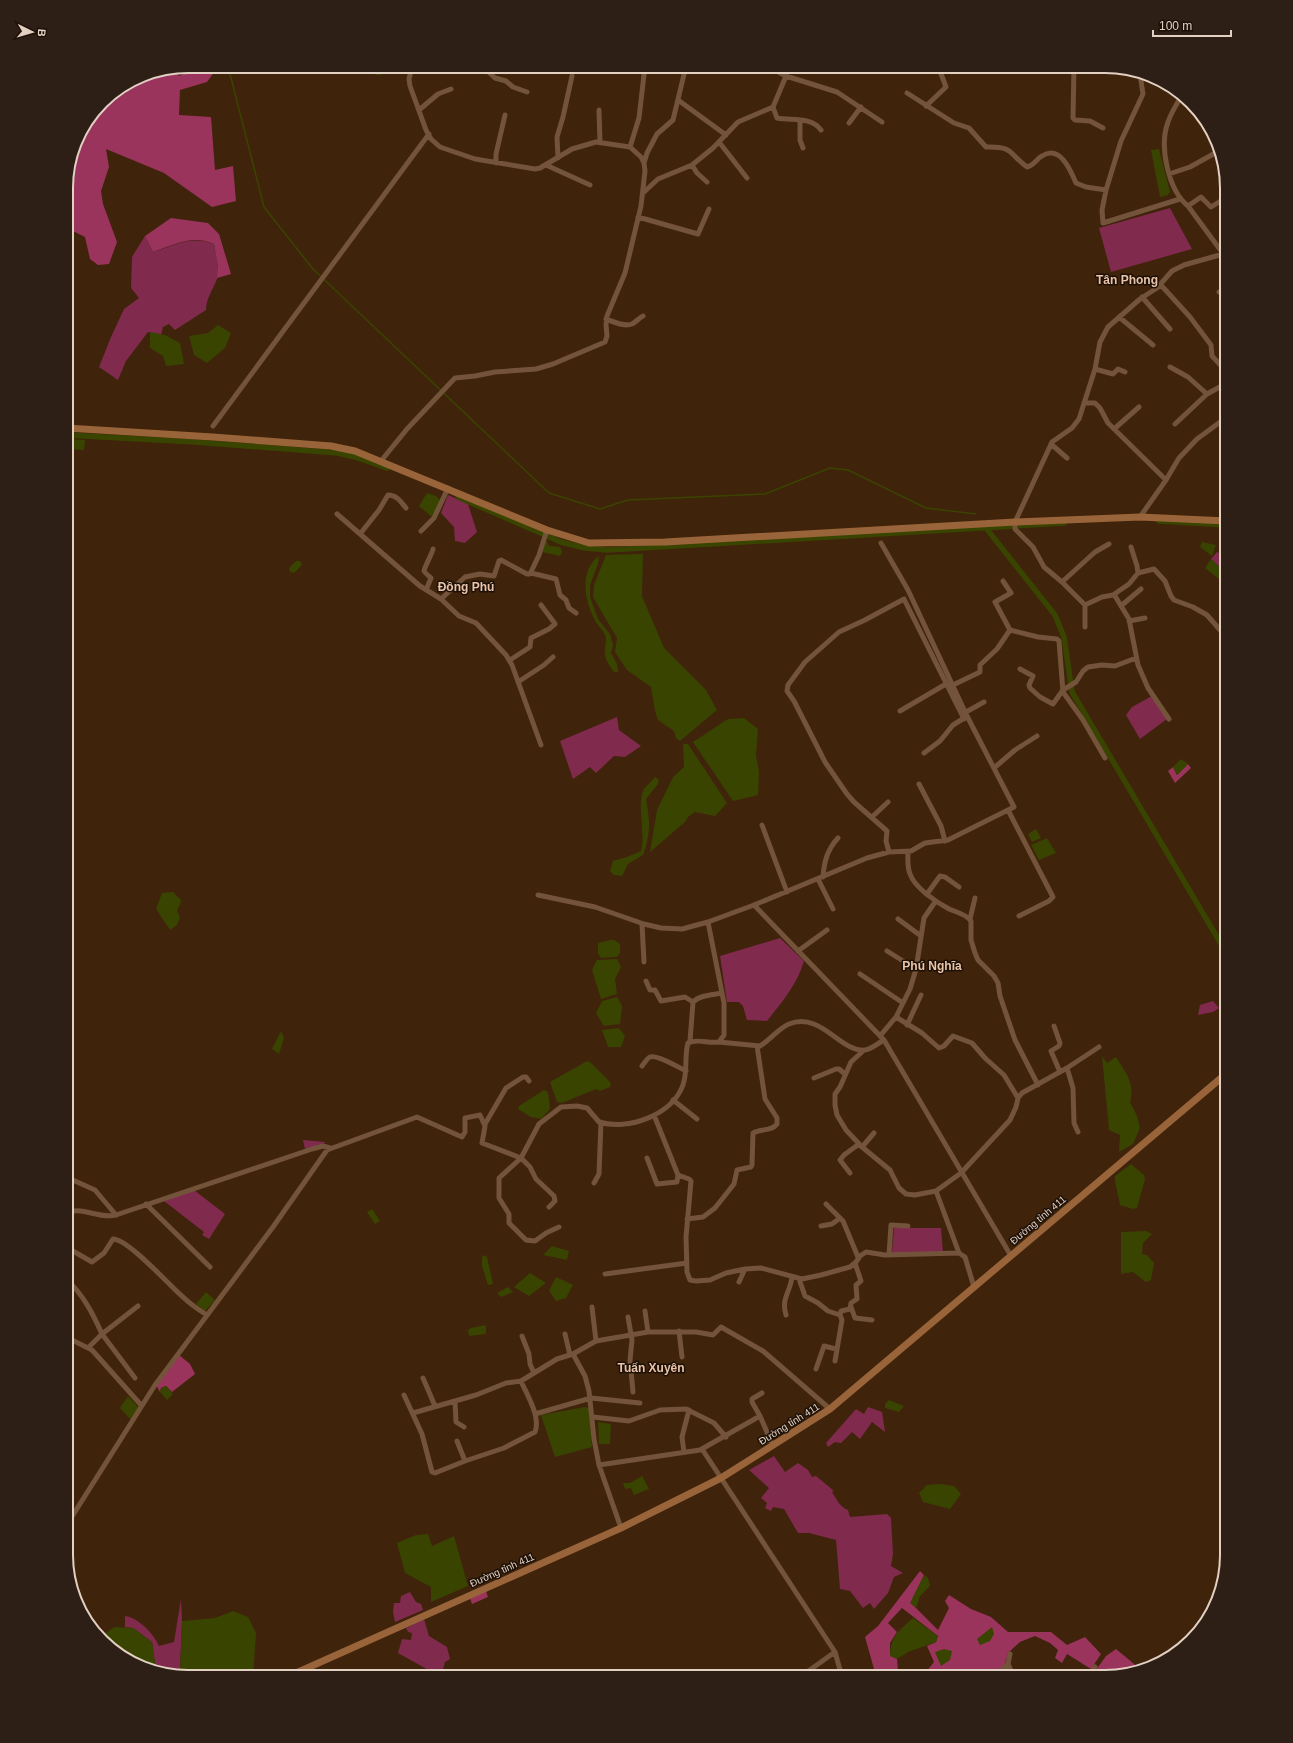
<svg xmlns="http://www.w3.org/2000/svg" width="1293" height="1743" font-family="Arial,sans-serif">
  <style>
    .green { fill: #802a4d }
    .forest { fill: #9a345d }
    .water { fill: #3a4401 }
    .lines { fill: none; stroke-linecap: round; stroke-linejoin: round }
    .stream { stroke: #3a4401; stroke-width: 1.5 }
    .canal { stroke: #3a4401; stroke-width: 5.5 }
    .minor { stroke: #73533a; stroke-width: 5 }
    .major { stroke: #996439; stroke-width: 7 }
    .labels { text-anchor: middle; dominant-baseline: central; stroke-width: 3; stroke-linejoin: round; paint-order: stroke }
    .street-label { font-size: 10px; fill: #e2d0c2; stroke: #1d1007 }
    .quarter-label { font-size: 12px; font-weight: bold; fill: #e9c4a8; stroke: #1d1007 }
    .rim { fill: none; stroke: #e2d0c2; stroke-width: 2 }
  </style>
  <rect width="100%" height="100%" fill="#3f230b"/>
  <path class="green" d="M1170,208L1192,249L1111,272L1099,228Z
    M145,236L153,252C174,245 193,235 214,244C216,255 220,268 217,279C213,290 206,298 206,310L175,330L169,324L163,327L161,335L148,332L126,361L118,380L99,367L111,337L124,309L139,298L131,288L132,257Z
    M448,495L468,504L477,532L465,543L455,541L454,527L441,513Z
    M1217,552L1227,557V568L1224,571L1227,574V586L1219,579L1224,571L1211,559Z
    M1152,696L1167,719L1140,739L1126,715L1132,707Z
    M617,717L619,730L641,746L625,757L614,756L596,773L590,767L573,779L560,741Z
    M780,938L804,961C797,985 782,1002 767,1021L747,1020L743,1006L739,1002H727L720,956Z
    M1213,1001L1219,1008L1213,1012L1198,1015L1200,1005Z
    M303,1140L325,1142V1143L305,1149Z
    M194,1190L225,1214L209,1239L202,1235L204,1232L164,1201Z
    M894,1228H941L943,1253H892Z
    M868,1407L882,1412L885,1432L872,1422L860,1439L852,1432L841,1443L835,1442L828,1447L826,1443L856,1409L864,1414Z
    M774,1456L785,1472L798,1463L808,1470L812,1477L816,1476L834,1491L832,1492C837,1500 840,1507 848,1510L850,1517L887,1514L891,1518L893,1554L891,1566L903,1573L894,1577L888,1593L874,1609L870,1603L863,1608L850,1591L840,1589L836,1540L809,1533H798L784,1509L773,1507L771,1511L765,1508L767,1503L761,1498L769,1488L749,1470Z
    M410,1592L416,1602L421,1604L423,1610L395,1622L393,1612L394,1603H400L401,1596Z
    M181,1599L182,1621L180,1670L172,1674L156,1670L152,1642L133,1628L125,1627V1616C139,1618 154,1634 159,1646L174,1642Z
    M424,1619L429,1636L447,1647L450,1659L445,1662L441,1677L398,1653L402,1639L411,1640L412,1633L408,1632L406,1628Z"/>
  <path class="forest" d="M203,66H218V67L207,82L180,90L179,115L211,117L215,170L233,166L236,201L212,207L164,173L106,149L109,167L101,191L103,204L117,242L109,264L98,265L90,259L85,237L69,229L66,238V180L78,134L107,96L141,75L175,68L179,76Z
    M171,218L208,223L219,234L231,274L217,278L218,266L214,244C193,234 173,245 153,252L145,236Z
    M1188,764L1191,768L1175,783L1168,771L1173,767L1177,775Z
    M179,1355L190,1364L195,1374L172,1392L166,1386L161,1388L160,1392L156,1385Z
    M920,1571L924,1575L911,1603L938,1630L949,1608L945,1601L949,1595L971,1609L991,1617L1008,1632H1051L1067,1645L1085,1637L1101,1654L1091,1669L1067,1654L1062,1663L1055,1658L1058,1650L1050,1643L1035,1636L1020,1642L1008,1653L1005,1664L992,1677H925L926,1672L934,1662L927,1646L936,1642L938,1636L902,1608L888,1623L897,1632L890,1643V1655L897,1659L898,1671L888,1675L876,1676L865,1637L878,1626Z
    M486,1591L488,1597L472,1604L470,1598Z
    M1116,1649L1139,1668L1108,1676L1107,1674L1096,1670L1106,1656Z"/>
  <path class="water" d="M369,66H406L380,75H376Z
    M1159,149L1170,192L1168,195L1160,197L1151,150Z
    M218,325L231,333L225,348L207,363L194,355L189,336L208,333Z
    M150,332L165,335L180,343L184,364L166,366L163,356L150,348Z
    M66,439L85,440L84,450L66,449Z
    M427,493L436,496L440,500L432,517L419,506Z
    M547,541L549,546L560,547L562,552L560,556L542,552L544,542Z
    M1202,542L1216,545L1212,556L1200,547Z
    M643,554L642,596L664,648L706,690L717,710L680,741L676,738L674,731L658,720L655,711L651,687L627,670L615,652L617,638L593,597L594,585L606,555Z
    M599,556L598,564L590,585V597L598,619L610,634L613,645L611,653L617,664L618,672H614C609,665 604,659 605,650C605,646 606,642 606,638C605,632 599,627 596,622C585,604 578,571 599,556Z
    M1211,559L1224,571L1219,579L1205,568Z
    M296,561H300L302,565L294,573L290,572L289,568Z
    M744,718L758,729L756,755L759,772L758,795L733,801L693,742L728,719Z
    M683,744H688L727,803L715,816L695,812L688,817L685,822L650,852L657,810L673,777L684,767Z
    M1181,759L1188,764L1177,775L1173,767Z
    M655,777L659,780L658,784L646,799C650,821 651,833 643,855L628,864L622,876L614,875L610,871L613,861L627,857L641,851C646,833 636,803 644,789C647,785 652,781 655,777Z
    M1036,829L1041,838L1032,842L1028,834Z
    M1047,838L1056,853L1039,860L1031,845Z
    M173,892L181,900L180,905L177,910L180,918L177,925L170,930L156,909L162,893Z
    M610,940H614L620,944V953L617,957L601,958L598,954V943Z
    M617,959L621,967L615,979L617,994L601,999L592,970L597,960Z
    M617,997L622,1006L620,1024L604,1026L596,1013L602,1001Z
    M619,1028L625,1036L621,1047H608L602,1030Z
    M281,1031L284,1038L279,1054L272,1049Z
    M1102,1056L1107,1063L1116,1057C1126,1073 1135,1083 1130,1102L1137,1116L1140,1128L1133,1144L1119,1152L1120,1135L1109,1130Z
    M587,1061L591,1063L609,1081L611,1084L610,1087L600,1091L596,1089L562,1103L557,1102L550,1082Z
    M544,1090L548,1092L550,1109L541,1119L531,1117L518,1109L519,1106Z
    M1131,1164L1144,1175L1145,1179L1137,1208L1133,1209L1120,1205L1115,1181V1176Z
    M372,1209L380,1221L375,1224L367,1212Z
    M1146,1231L1152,1234L1143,1243L1142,1254L1147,1255L1154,1263L1151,1280L1146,1282L1133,1272L1121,1274V1232Z
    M552,1246L569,1251L567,1260L543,1255Z
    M482,1255L487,1257L493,1284L488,1285L482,1266Z
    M530,1273L546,1283L529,1296L514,1287Z
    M556,1277L573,1285L566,1298L556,1301L549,1291Z
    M508,1287L513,1292L501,1297L497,1293Z
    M206,1292L215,1300L205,1311L196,1304Z
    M485,1325L486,1327V1334L469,1336L468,1330L471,1328Z
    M166,1386L173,1394L167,1400L160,1392L161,1388Z
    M128,1396L139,1408L130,1419L120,1408Z
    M889,1400L904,1406L899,1412L885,1408V1404Z
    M585,1407L589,1408L592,1447L555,1457L541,1415Z
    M598,1422L611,1424L610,1444H599Z
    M642,1476L649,1489L634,1495L631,1488L625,1489L623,1483H630Z
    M941,1484L954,1486L961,1494L950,1509L923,1502L919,1493L927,1485Z
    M428,1534L432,1546L454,1536L468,1586L431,1602V1587L405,1573L397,1543L416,1535Z
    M924,1575L928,1578L930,1586L920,1596L916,1608L910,1603Z
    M233,1611L248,1617L256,1633L253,1677H180L172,1674L180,1670L182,1621L215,1618Z
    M913,1618L938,1636L936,1642L908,1652L897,1659L890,1656C891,1635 899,1631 913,1618Z
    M114,1627L133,1628L152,1642L156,1670L127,1661L102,1636Z
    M992,1627L994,1634L990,1641L980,1645L977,1639Z
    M944,1649L952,1651L950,1660L941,1666L935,1652Z"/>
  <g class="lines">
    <path class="stream" d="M228,66L264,207L313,269L549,493L600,509L628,500L765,494L830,468L848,470L926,508L976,514"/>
    <path class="canal" d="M66,435L195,442L338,453L355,457L387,468
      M458,497L561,542L585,548L608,550L1064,523
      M1159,521L1227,525
      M986,528L1055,615L1064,637L1072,692L1227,954"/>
    <path class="minor" d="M482,66L495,78L506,81L513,87L527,92
      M767,66L786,76L789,66
      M1074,66L1073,118L1075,120L1090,121L1103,128
      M1140,74L1143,94L1121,141L1106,190L1102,210L1103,223L1180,199
      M907,93L954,123L969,128L986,147C1014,146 1008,153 1027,167C1035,165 1036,159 1042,156C1060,144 1071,171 1076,183L1086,187L1106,190
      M1181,97C1176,105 1171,113 1168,122C1159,146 1168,190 1188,206L1227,259
      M678,100L726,135
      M926,106L946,87L940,71L936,66
      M773,107L777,118C791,121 811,116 821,130
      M419,110L438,94L451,89
      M599,110L600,143
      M800,120V140L803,148
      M849,123L861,107
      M719,142L747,178
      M630,147L639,118L645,66
      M558,158L557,137L563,117L572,76
      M496,163V154L505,115
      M644,163L647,153L657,134L673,120L686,66
      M546,165L590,185
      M692,165L697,173L707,182
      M1169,174L1190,167L1217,152
      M643,193L658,179L692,165L713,148L738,122L773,107L786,76L837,92L882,122
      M1188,206L1201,197L1211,207L1227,197
      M638,217L698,234L709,209
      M1218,247L1227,244
      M1160,284L1190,317L1211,345L1212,356L1227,372
      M1219,292L1227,290
      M1142,297L1170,329
      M1119,317L1153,345
      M606,319C614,322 624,327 632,324C636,322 639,318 643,316
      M1170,367L1188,377L1207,394
      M1095,369L1113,374L1118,369L1125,372
      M1084,403H1095L1100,408L1108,423L1166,480
      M1175,424L1207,394L1227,383
      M213,426L429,134
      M1114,429L1139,407
      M1051,444L1067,458
      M381,461L407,429L455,378L475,376L495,372L536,369L553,364L605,342L607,336L606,325L607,316L625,273L641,206L645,171L644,163L641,157L630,147L596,142L572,149L540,168L535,169L475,159L440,147L431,139L426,130L410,86L409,79L411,71L419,66
      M337,514L420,586L441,599L459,616L476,623L506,655L512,665L541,745
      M1140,517L1166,480L1179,458L1197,439L1227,417
      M421,531L434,518L448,488
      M360,534L379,510L388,495C397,495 401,502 406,508
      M531,573L556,579L560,595L566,600L569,608L576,613
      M1138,573L1154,569L1165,581L1171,596L1174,600L1193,607L1207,615L1227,638
      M1003,581L1011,593L995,602L1010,630L1038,637L1057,639L1059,641L1063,692L1083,720L1105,758
      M1062,582L1095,552L1109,544
      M426,590L431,578C429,576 425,573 424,571C424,568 432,554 433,549
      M1113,595L1129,584L1138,573L1137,566L1131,547
      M441,599L465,577L480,574L494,576L499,561L501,560L527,574H530L539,555L547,530
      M1085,605V627
      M1122,605L1141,589
      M1129,621L1145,618
      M510,660L530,647L531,638L549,629L555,624L553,621L541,605
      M1020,669L1033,676L1029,685L1030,688L1040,697L1053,704L1063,690L1076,682L1083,671L1088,667L1102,665L1115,666L1136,658
      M518,682L544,665L553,657
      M953,685L980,672V665L997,649L1010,630
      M900,711L946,684
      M966,712L984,702
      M1169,719L1148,688L1138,665L1129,619L1115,596L1113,595L1102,597L1085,605L1062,582L1044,567L1033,547L1015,529V522L1052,442L1072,428L1079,419L1095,369L1100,342L1108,327L1140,299L1157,288L1172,271L1184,265L1223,254
      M924,753L940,741L953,725L966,717
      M994,768L1015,750L1037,736
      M919,784L941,826L945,841
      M1008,810L1053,897L1049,901L1019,916
      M872,817L888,802
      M762,825L787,892
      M908,851C908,859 907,867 910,874C915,888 936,902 949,909C956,912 966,914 971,921V940L975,953L978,960L994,976L998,983L1000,996L1015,1040L1038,1085
      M889,852L886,841L887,831L854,802L847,794L825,762L794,701L787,691L788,685L805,662L839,632L865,620L904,599L964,719
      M823,877C824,862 827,850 838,838
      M818,879L833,909
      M927,894L940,876L945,877L959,887
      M538,895L595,907L644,924L661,928L682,929L708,922L754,905L867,858L889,852L911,851L925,843L948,840L1014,807L967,716L908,590L881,543
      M754,905L884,1040L1011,1256
      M898,919L921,936
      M970,919L975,898
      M642,924L644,962
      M798,951L827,930
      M887,951L916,969
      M860,974L903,1003
      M646,981L650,990H655L661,1001L685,997L693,1002
      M896,1017L922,1033L939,1048L944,1046L953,1036L972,1043L985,1058L1004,1075L1018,1098
      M907,1025L921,995
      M1054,1026L1060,1043L1059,1046L1051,1051L1060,1072
      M880,1036L896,1017L910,989L916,969L924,918L935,902
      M690,1041L693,1002C700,995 712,995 722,993
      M719,1042L760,1046C770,1040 779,1028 789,1024C821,1011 841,1053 865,1050C872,1049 878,1043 884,1040
      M863,1051L851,1062L840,1087L835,1094V1105L837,1115L846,1130L862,1147L890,1170L899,1188L906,1194L915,1195L936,1191L961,1173L1010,1120L1016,1107L1018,1098L1022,1093L1067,1068L1099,1047
      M642,1066C644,1064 647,1058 650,1057C656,1054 680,1068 686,1071
      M1067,1068L1073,1088L1074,1123L1078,1132
      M814,1078L836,1069H839L845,1074
      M673,1100L697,1119
      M485,1124L506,1088L523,1077H526L529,1081
      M862,1147L874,1133
      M647,1158L657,1184L677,1182L678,1175L654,1115
      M850,1173L840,1160L844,1155L859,1144
      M678,1175L689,1179L691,1181L686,1237L687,1272L690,1280L696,1281L710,1280L726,1273L745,1269L761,1268L802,1279L821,1275L850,1267L856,1262L860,1256L866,1252L885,1255L959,1253L965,1257L974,1287
      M66,1177L95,1190L116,1215
      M594,1183L599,1174L601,1122
      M936,1191L959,1253
      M146,1204L210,1267
      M826,1204L843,1221L858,1257
      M687,1219L703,1217L715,1208L734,1184L737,1170L751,1167L752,1165L753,1133C761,1128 771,1132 777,1124V1118L765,1099L757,1046
      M66,1220L69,1212C85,1207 98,1219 116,1215L312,1149L323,1146L330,1148
      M821,1226L832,1224L840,1218
      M559,1227L546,1233L535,1241L526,1240L509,1223V1214L499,1198V1178L521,1158L539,1124L561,1107L577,1106L587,1108L599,1122C628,1131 672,1115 683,1085C688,1071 684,1057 688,1043C697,1038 709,1044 719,1042L724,1035V1003L708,922
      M66,1247L92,1262L104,1253L113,1239C128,1239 169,1285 183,1297C190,1304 199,1310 207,1315
      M889,1255L891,1225L908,1226
      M605,1274L687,1263
      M66,1279C83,1294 93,1314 102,1334L88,1348
      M799,1279L805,1296L818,1303L828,1311L840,1315L841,1311L850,1309L851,1303L857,1299L856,1285L861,1281L855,1263
      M739,1282L745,1269
      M592,1307L596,1341
      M851,1307L855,1318L872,1320
      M645,1311L648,1332
      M786,1315C781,1298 790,1293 792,1277
      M628,1317L632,1340L630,1360L633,1392
      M679,1331L682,1357
      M565,1334L570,1355
      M522,1336L529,1354L530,1364L534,1373
      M66,1337L92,1350L141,1405
      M835,1361L842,1320L840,1315
      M816,1369L824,1346L836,1349
      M135,1378L102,1334L138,1306
      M423,1378L435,1406
      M762,1393L752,1399V1402L760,1416L773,1446
      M404,1395L422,1434L432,1472L435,1473L465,1461L504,1448L535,1432C541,1417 527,1395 521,1381
      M455,1401L456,1422L464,1427
      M413,1413L476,1395L506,1383L521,1381L557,1359L573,1354
      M535,1414L591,1398L640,1403
      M593,1417L629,1421L660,1410L686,1409L714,1423L726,1437
      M457,1441L465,1461
      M702,1449L835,1652L842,1677
      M684,1452L682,1437L689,1410
      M599,1465L700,1450L760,1416
      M66,1526L155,1385L273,1227L327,1150L417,1117L462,1137L465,1132V1118L480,1115L485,1126L482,1143L521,1158L530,1167L536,1179L554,1196L555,1201L549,1207
      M621,1528L599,1465L594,1439L589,1391L585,1376L573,1354L596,1341L648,1332H696L713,1335L721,1327L763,1351L830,1409
      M1008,1664L1014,1677
      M800,1677L835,1652
      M994,1677L1008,1664L1010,1654
      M1020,1677L1025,1675
      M1089,1677L1095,1667"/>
    <path class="major" d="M66,428L213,437L331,446L355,451L547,530L589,543L665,542L1015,522L1140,517L1227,521
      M287,1677L621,1528L721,1478L830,1409L1227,1073"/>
  </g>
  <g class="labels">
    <g class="street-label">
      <text transform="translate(1038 1220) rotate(-40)">Đường tỉnh 411</text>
      <text transform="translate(789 1424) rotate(-32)">Đường tỉnh 411</text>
      <text transform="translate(502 1570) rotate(-24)">Đường tỉnh 411</text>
    </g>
    <g class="quarter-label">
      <text x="1127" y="280">Tân Phong</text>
      <text x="466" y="587">Đồng Phú</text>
      <text x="932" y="966">Phú Nghĩa</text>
      <text x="651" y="1368">Tuấn Xuyên</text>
    </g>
  </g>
  <path d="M0 0H1293V1743H0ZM188 73H1105A115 115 0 0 1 1220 188V1555A115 115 0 0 1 1105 1670H188A115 115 0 0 1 73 1555V188A115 115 0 0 1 188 73Z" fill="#2d1f16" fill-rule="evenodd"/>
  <path class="rim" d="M188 73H1105A115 115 0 0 1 1220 188V1555A115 115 0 0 1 1105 1670H188A115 115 0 0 1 73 1555V188A115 115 0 0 1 188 73Z"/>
  <g transform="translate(32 32) rotate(95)" stroke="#1d1007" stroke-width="3" paint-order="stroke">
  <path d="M0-3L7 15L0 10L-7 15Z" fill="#e2d0c2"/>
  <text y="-6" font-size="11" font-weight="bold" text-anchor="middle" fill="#e2d0c2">B</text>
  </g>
  <path d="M1153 30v6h78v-6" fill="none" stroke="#e2d0c2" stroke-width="2"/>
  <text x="1159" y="30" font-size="12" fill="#e2d0c2" stroke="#1d1007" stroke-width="3" paint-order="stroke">100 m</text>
</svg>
